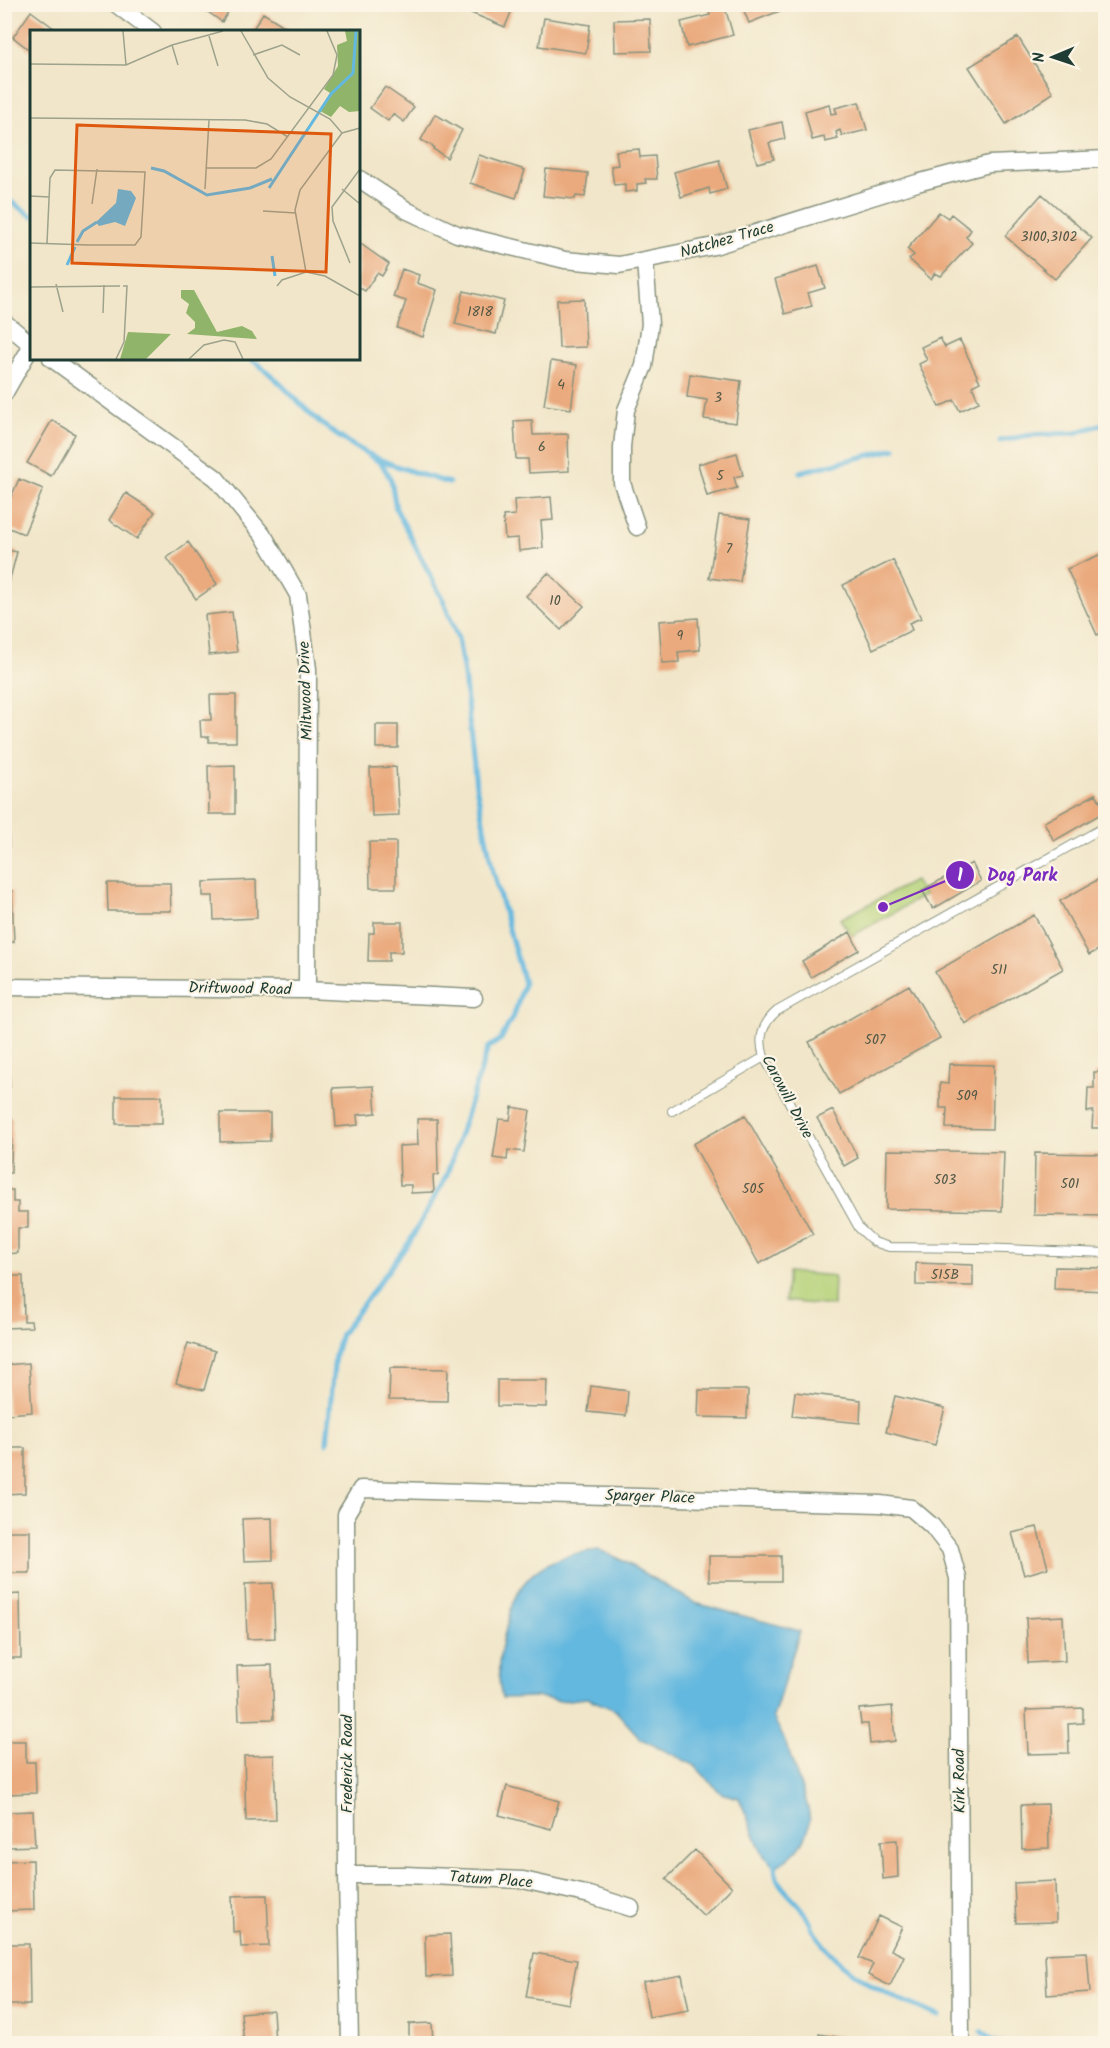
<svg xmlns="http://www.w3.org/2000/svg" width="1110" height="2048" font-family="Kalam,sans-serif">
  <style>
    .green { fill: #b5d279; stroke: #6a8856; stroke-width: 1.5 }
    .water { fill: #63b8df; stroke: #417a8a; stroke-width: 1.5 }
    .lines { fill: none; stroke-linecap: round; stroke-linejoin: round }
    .stream { stroke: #63b8df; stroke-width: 5 }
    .building { fill: #eaaa7e }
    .service-casing { stroke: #88927e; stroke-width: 10 }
    .minor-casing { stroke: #88927e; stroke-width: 19 }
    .service { stroke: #fff; stroke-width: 8 }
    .minor { stroke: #fff; stroke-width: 16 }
    .labels { text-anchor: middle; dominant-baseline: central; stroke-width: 4.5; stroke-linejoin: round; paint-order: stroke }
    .number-label { font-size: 14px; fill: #525846 }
    .street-label { font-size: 16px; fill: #1f3d34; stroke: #fcf5e5 }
    .inset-river { fill: none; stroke: #63b8df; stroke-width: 3 }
    .inset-road { fill: none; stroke: #9da28d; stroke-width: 1.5 }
    .view { fill: #de580e; fill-opacity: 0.15; stroke: #de580e; stroke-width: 3 }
    .inset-edge { fill: none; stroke: #1f3d34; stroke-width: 3 }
    .leader { fill: none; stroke: #7b2cbf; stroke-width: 2 }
    .callout-dot { fill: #7b2cbf; stroke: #fcf5e5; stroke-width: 2 }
    .mark-label { font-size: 18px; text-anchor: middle; font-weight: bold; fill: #fff }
    .callout-label { font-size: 18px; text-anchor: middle; font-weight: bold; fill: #7b2cbf; stroke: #fcf5e5; stroke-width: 4.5; stroke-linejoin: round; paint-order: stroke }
  </style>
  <rect width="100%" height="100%" fill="#fcf5e5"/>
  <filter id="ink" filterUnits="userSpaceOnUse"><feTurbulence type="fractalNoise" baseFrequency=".0167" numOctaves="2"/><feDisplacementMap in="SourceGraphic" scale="12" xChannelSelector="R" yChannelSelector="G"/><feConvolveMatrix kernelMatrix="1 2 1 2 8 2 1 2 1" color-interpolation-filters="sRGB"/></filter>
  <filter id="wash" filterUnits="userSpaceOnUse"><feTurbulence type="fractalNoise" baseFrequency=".008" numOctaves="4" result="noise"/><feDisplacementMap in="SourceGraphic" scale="24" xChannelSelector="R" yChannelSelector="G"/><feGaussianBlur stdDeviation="1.35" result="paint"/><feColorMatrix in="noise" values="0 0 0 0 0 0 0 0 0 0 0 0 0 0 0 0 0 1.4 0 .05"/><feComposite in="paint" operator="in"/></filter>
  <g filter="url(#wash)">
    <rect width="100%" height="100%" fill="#f1e6c9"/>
    <path class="green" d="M914,881L925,895L852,936L840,919Z
      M788,1272L834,1276L833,1306L785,1301Z"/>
    <path class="water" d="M599,1550L618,1558L695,1603L800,1631L773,1717C784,1737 789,1751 796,1773C806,1801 820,1824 797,1850C789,1858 785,1862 775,1866L763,1855L739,1798L721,1793L694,1765L641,1739L615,1710L587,1698L560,1701L538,1697L502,1698C496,1674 499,1653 506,1629C509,1618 511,1604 517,1594C534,1563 566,1553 599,1550Z"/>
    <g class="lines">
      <path class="stream" d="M4,197L32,216
        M249,358C277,376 296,402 321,423C360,456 401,469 449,483
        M1000,441L1030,435L1075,433L1106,423
        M800,472L895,449
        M327,1443L335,1354L341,1334L410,1241L446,1177L488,1048L501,1039L515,1012L524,983L493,872L476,785L464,674L458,639L444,602L396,509L391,480L382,464L370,456
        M775,1860C773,1887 789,1891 803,1910C809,1919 813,1930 819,1939C849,1980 894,1997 939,2016
        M982,2032L992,2041L1004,2044"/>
    </g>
    <g id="blocks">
      <path class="building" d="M197,4H233L222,22Z
        M474,4H512L514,5L505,27L471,13Z
        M718,4H724L733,35L687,47L681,22L710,15L708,7Z
        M741,4H795V5L749,23Z
        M31,11L59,32H32V52L13,37Z
        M263,13L286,27L285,29L289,32H251Z
        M544,18L590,25L586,53L539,46Z
        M650,19L651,51L615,52L614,20Z
        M1018,37L1053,93L1006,124L969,67Z
        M385,87L414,107L404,122L393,114L388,121L370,108Z
        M859,102L867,130L842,136L840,130L836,132L838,139L825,142L824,137L812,140L805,111L829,104L831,114L837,113L835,108Z
        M435,114L462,130L447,158L433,149L434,147L421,140Z
        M782,122L785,139L769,143L774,159L757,163L748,130Z
        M639,149L640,157L655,156L657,179H645L646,183L637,184V191L625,192V184L614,185L611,166L618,165L616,151Z
        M479,155L525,170L516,198L470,183Z
        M719,160L727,189L710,194L709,188L681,197L674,172Z
        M546,169L588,173L585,197L576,196L575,199L543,196Z
        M1042,194L1092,238L1055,279L1005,236Z
        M939,212L948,218L951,214L971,230L966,237L972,243L941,276L935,273L931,279L909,259L914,255L907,249Z
        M358,242L389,264L382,276L377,273L365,291L358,287Z
        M818,266L825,288L808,293L812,306L785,314L775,279Z
        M402,269L419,275L417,283L437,290L423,337L397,328L406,301L393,297Z
        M464,291L504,301L496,334L455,324Z
        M584,299L586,347L559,348L557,300Z
        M940,338L945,347L960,340L980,382L972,386L979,402L960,411L954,400L939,407L919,364L927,360L921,347Z
        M551,361L577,365L571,409L544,405Z
        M690,374L741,381L736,423L704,419L707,400L687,397Z
        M52,420L75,434L51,476L27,463Z
        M532,420L533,435L568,434L569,471L529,473L528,459H516L514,421Z
        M737,453L743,475L734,477L737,488L707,496L698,464Z
        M19,479L43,489L24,534L4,526V513Z
        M126,493L155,512L137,539L109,520Z
        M551,497L553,520L541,521L543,548L519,551L518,538L505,539L503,516L515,515L514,500Z
        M719,515L750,519L740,582L709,578Z
        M188,542L217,584L196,599L167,558Z
        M4,549L17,552L5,598H4Z
        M1106,552V631L1097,635L1067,569Z
        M893,560L921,618L909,623L912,630L873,649L843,585Z
        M548,573L584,606L561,630L526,596Z
        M232,612L237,652L209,655L205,615Z
        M698,618L700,650L678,652L679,662L662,663L659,621Z
        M210,695H236V742H209V737H201L200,720H211Z
        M376,725H398V748H376Z
        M235,765V814H209L208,766Z
        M396,767L399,815L372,816L370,768Z
        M1096,794L1106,811L1054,841L1044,822Z
        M4,811H8L9,854H4Z
        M369,842H396V888H370Z
        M972,863L981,881L933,909L922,890Z
        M1106,875V946L1089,955L1060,901Z
        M256,880L257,918L214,920L213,896H203V882Z
        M107,883H170L171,911H108Z
        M12,891L14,942L4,943V892Z
        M1034,915L1063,969L965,1024L935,972Z
        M374,922H402V952H389V961H368L369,933H374Z
        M850,932L859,950L811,977L802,961Z
        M909,985L940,1038L839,1094L809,1042Z
        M4,1031H8L10,1087H4Z
        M949,1064L994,1065L992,1129L946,1128L947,1108H940V1083L948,1084Z
        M1094,1072H1106V1128H1092L1093,1111L1087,1112L1088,1088H1094Z
        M374,1086L376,1113L357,1115L358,1125L336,1127L333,1088Z
        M116,1096H162V1124H116Z
        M512,1107L530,1110L524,1152L508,1150L507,1160L493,1158L499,1119L510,1120Z
        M833,1110L858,1158L844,1166L817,1118Z
        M220,1113H270V1141L220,1142Z
        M745,1115L813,1234L759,1264L693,1144Z
        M4,1117H12L11,1173H4Z
        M417,1119H437L438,1175L433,1176L434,1192L411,1193V1185H400L399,1146L418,1145Z
        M887,1150L1004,1152L1002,1211L886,1209Z
        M1035,1153L1106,1154V1216L1034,1215Z
        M4,1190H13V1202H18V1212H28V1228H18V1253L4,1254Z
        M916,1263L973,1265V1286L916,1285Z
        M1055,1267L1106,1268V1291L1054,1289Z
        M4,1276H23L24,1321H31L32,1327L4,1328Z
        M188,1343L215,1351L204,1390L176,1383Z
        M29,1363L32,1412L8,1414L4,1365Z
        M390,1368L448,1369L447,1401L389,1400Z
        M497,1380H547L546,1407L497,1406Z
        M591,1386L628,1391L626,1416L588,1412Z
        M699,1390H748L747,1418L698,1417Z
        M795,1392L861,1400L860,1423L792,1416Z
        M895,1396L945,1408L935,1445L886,1432Z
        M4,1448H25V1493L4,1494Z
        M272,1518L273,1560L244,1561L242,1519Z
        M1037,1527L1048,1568L1024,1575L1012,1533Z
        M4,1531H30V1573H4Z
        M709,1556H781V1581H709Z
        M273,1583L275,1638L247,1639L245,1584Z
        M20,1594L21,1658H4V1595Z
        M1063,1616L1065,1661L1028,1663L1026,1618Z
        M272,1665L274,1719L239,1720L237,1666Z
        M892,1706L895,1741L870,1744L868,1724H861L859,1709Z
        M1083,1708V1723L1068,1724L1069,1753L1028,1754L1026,1710Z
        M4,1741H26V1762H35L36,1793L5,1794Z
        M274,1755L276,1820L246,1821L244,1756Z
        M507,1786L559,1801L551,1829L499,1815Z
        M1048,1804L1049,1848L1022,1849L1021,1805Z
        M33,1811L35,1846L9,1847L7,1812Z
        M897,1840L898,1877L883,1879L881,1841Z
        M695,1850L732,1887L704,1916L666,1879Z
        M33,1860L34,1910L4,1911V1861Z
        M1055,1881L1056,1922L1016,1923L1014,1883Z
        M267,1895L269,1946L241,1947L240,1931L233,1932L232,1896Z
        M879,1916L902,1927L891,1950L904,1956L890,1986L868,1975L873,1964L859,1958Z
        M450,1934L452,1976L426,1977L425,1935Z
        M5,1944H29L30,2005H7Z
        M1087,1952L1090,1992L1047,1995L1045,1954Z
        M534,1953L577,1960L569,2004L526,1997Z
        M682,1975L689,2010L649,2017L643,1982Z
        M273,2010L275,2044H244L241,2013Z
        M432,2023L433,2044H409V2024Z
        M819,2034L856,2040L855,2044H818Z"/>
    </g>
  </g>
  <g filter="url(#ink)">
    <use href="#blocks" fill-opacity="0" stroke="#88927e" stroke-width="1.5"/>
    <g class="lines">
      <g class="service-casing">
        <path id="service" d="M1106,826L777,1011C762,1024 758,1038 764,1057L859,1228L874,1242L889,1247L978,1248L1106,1253
          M672,1111L764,1057"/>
      </g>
      <g class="minor-casing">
        <path id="minor" d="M116,4L153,32
          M358,178L408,211L457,234L565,260L619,265L714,246L917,183L989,164L1106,159
          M4,322L32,345
          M51,358L216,478L265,538L298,595L308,669L307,990
          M4,394L32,345
          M637,527L622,483V447L626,410L644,366L650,324L645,261
          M4,987L307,990L474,998
          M347,1875H405L523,1880L590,1895L631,1908
          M350,2044L347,1875L346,1514L361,1489L880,1504L911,1508L932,1526L950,1549L958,1578L961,2044"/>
      </g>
      <use href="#service" class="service"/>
      <use href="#minor" class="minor"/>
    </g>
  </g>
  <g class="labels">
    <g class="number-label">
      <text x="1049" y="237">3100,3102</text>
      <text x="480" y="312">1818</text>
      <text x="561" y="385">4</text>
      <text x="718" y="398">3</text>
      <text x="542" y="447">6</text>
      <text x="720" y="476">5</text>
      <text x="729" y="549">7</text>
      <text x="555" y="601">10</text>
      <text x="680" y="636">9</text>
      <text x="999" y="970">511</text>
      <text x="875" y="1040">507</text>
      <text x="967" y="1096">509</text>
      <text x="945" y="1180">503</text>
      <text x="1070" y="1184">501</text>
      <text x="753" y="1189">505</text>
      <text x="945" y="1275">515B</text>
    </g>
    <g class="street-label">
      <text transform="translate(727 240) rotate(-16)">Natchez Trace</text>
      <text transform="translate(306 691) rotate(-92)">Miltwood Drive</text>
      <text transform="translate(240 989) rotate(1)">Driftwood Road</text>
      <text transform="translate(787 1097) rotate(62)">Carowill Drive</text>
      <text transform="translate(650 1497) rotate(2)">Sparger Place</text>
      <text transform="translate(347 1764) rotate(-90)">Frederick Road</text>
      <text transform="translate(960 1781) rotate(-91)">Kirk Road</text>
      <text transform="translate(491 1880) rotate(4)">Tatum Place</text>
    </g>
  </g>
  <g transform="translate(30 30)">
    <rect width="330" height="330" fill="#f1e6c9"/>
    <path d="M315,1H330V81L319,82L310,76L301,87L290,81L300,63L294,59L308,36L307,15L317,11ZM151,260H164L187,302L212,296L222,301L227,309L157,304L165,298V292L156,283L159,274L151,268ZM98,302L141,304L116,329H90Z" fill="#90b469"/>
    <path d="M88,159L101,161L106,168L95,196L85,192L69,196L66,192L86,173Z" fill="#63b8df"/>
    <path class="inset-river" d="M121,138L134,141L177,165L220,158L242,149M239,158L301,64L323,43L326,1M47,212L53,201L67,192M242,226L245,246M37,235L45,217"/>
    <path class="inset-road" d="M93,1L96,35M211,1L238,48L260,67L300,89L312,103M179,6L188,36M142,15L148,35M223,25L252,15L270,25M0,34L96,35L142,15L193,1M0,88L215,90L237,94L258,107M177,138H226L241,129L303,45L307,25L297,1M175,159L179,90M312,159L330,174M0,166L19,167M62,174L67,139M233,181L266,183M0,213L58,215H105L111,207L115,142L25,140L20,148L17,213M320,233L303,191L302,177L330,139M276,242L265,180L270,160L312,103L330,98M26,254L33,282M247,256L252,250L276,242L295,246L330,266M0,257L90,256M73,283L74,255M86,329L94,312L97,256H93M159,329L174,315L194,310L205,312L213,329"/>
    <path class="view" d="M47,95L301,104L296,242L42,233Z"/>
    <rect width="330" height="330" class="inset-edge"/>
  </g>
  <path class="leader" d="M883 907L960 875"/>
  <g class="callout-dot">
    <circle cx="883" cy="907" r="6"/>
    <circle cx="960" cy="875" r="15"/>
  </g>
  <g class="mark-label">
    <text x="960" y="881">1</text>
  </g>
  <g class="callout-label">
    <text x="1022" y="881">Dog Park</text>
  </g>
  <rect width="1110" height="2048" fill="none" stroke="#fcf5e5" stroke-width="24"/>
  <g transform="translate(1053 57) rotate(268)" stroke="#fcf5e5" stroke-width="4.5" paint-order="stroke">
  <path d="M0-4.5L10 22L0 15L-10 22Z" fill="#1f3d34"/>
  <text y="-9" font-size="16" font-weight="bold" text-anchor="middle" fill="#1f3d34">N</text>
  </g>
</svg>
